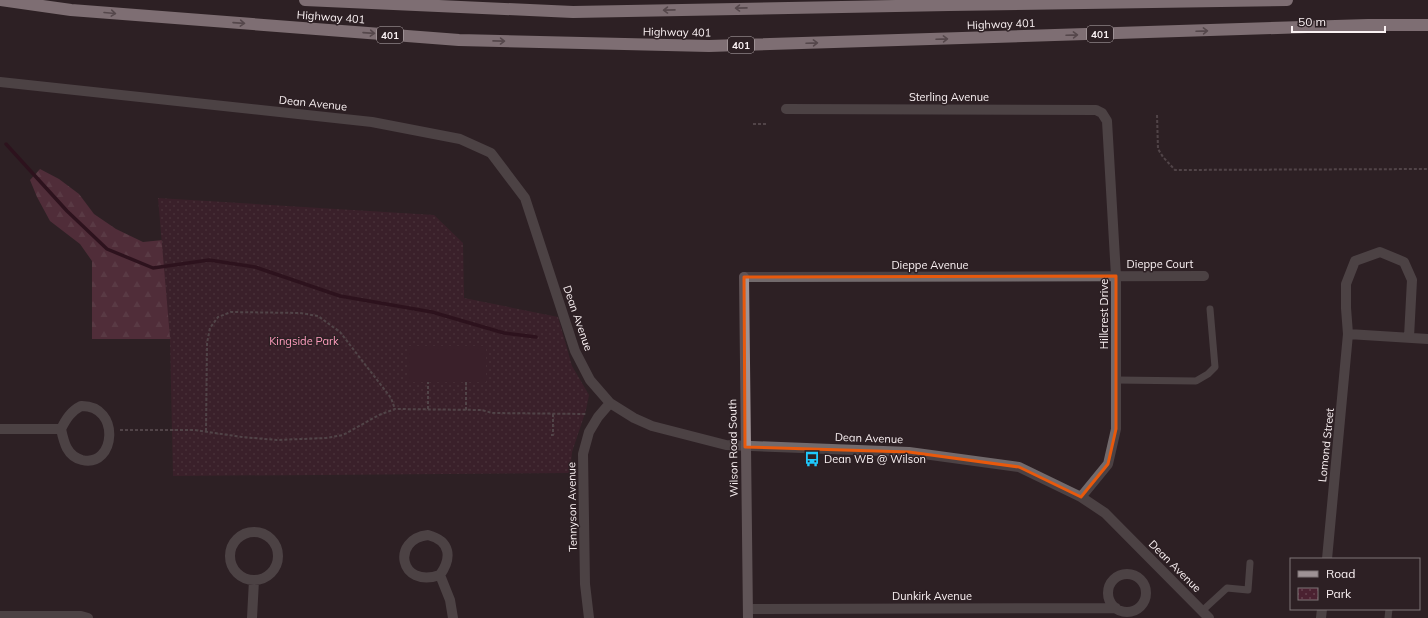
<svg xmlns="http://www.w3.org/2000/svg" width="1428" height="618" font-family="Mulish,sans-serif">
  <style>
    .forest { fill: url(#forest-firs) }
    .park { fill: url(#park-dots) }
    .pitch { fill: #4b2131 }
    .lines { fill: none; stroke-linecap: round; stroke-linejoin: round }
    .stream { stroke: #2d0215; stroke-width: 3.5 }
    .path { stroke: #7c7074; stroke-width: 2; stroke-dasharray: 3 2; stroke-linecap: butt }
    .lane { stroke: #726a6c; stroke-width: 7 }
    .street { stroke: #726a6c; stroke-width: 10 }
    .secondary { stroke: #9e9295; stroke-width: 10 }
    .highway { stroke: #dfcdd2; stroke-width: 12 }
    .oneway { stroke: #86767b }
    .marked { fill: none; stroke: #e8590c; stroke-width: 3; stroke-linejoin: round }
    .labels { text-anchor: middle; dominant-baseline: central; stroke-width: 3; stroke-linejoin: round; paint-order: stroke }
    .shield { fill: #2d2024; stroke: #bcb2b5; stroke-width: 1 }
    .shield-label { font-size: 10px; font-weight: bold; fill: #faf1f3 }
    .street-label { font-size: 11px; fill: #faf1f3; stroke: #2d2024 }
    .park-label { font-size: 11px; fill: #ff9dbe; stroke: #2d2024 }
    .poi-label { font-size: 11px; fill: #faf1f3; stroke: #2d2024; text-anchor: start }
  </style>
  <defs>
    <pattern id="forest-firs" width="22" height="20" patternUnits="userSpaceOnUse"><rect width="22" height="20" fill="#7b3c53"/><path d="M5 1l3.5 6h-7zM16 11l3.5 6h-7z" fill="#8f596c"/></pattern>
    <pattern id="park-dots" width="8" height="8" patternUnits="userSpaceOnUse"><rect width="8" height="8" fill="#4b2131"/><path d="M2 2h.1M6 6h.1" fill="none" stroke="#66424f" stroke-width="1.8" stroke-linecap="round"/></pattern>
  </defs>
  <rect width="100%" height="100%" fill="#2d2024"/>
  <path class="forest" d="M40,169L59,179L79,194L94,214L116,229L143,242L173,239L464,290V299L184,339H92V261L80,244L50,221L37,197L30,180Z"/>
  <path class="park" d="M158,198L434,215L463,243L464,298L558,317L572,366L589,395L586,410L572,452L570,473L173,476L170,338Z"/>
  <path class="pitch" d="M408,346H486V382H408Z"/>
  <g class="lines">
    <path class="stream" d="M6,144L67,211L107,249L153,268L209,260L255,267L340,296L432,312L504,333L536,337"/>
    <path class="path" d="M1157,115L1158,149L1163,157L1175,170L1428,169
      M753,124H766
      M428,409V382
      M466,410V382
      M120,430H195L242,437L277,440L326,438L343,435L379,415L395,409L482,410L492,413L587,414
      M206,431L207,343L210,328L218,317L231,312L300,313L318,316L340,332L391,398L395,409
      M551,435H553V414"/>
    <path class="lane" d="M1116,380L1196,381L1208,374L1215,367L1210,309
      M1202,611L1227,588L1248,590L1250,563
      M1388,618L1389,609"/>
    <path class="street" d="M0,82L372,122L460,139L491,153L525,198L575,351L590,380L610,403L634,418L652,426L726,445L909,452L1019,467L1081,497L1105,513L1209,618
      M786,109L1096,110L1102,113L1107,121L1116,276V429L1108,464L1081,497
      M744,277L1204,276
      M1348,334L1428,339
      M81,406C121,405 116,468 82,460C67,456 64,443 61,429C66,419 71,411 81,406Z
      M0,429H61
      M230 556a24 24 0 1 1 48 0a24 24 0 1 1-48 0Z
      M428,535C451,541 452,558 440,575C399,589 391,539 428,535Z
      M1327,559L1348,334L1346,308V284L1355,261L1380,252L1404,262L1412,280L1409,337
      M1108 593a19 19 0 1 1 38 0a19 19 0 1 1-38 0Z
      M440,575L450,600L453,618
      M748,609L1116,608
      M0,616H81L88,618
      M252,618L254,580
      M589,618L585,584L583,454L589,432L598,417L610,403
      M1321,618L1322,609"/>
    <path class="secondary" d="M744,277L748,618"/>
    <path class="highway" d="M0,0L71,10L459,40L709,46L1368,25H1428
      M305,0L573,12L949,5L1287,0"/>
  </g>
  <defs><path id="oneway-shaft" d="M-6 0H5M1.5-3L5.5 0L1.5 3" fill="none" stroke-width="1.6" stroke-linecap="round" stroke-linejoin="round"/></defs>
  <g class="oneway">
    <use href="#oneway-shaft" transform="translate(741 8) rotate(179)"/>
    <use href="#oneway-shaft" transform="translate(669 10) rotate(179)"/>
    <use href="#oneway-shaft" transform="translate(110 13) rotate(5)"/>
    <use href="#oneway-shaft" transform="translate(239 23) rotate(4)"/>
    <use href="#oneway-shaft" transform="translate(1202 31) rotate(-2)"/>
    <use href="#oneway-shaft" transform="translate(369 33) rotate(4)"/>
    <use href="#oneway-shaft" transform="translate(1072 35) rotate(-2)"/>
    <use href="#oneway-shaft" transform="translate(942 39) rotate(-2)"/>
    <use href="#oneway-shaft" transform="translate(499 41) rotate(1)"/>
    <use href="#oneway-shaft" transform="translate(812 43) rotate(-2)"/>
  </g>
  <path d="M0 0H1428V618H0ZM1116,276V429L1108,464L1081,497L1019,467L909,452L745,447L744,277Z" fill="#2d2024" fill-opacity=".55" fill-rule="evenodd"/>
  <path class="marked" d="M1116,276V429L1108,464L1081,497L1019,467L909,452L745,447L744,277Z"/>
  <defs>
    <g id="bus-bare" transform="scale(1.2)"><path d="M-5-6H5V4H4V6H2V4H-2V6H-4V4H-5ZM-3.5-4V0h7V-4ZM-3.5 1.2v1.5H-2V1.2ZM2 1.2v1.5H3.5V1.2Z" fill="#1ec9fd" stroke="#2d2024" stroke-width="2.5" paint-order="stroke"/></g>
  </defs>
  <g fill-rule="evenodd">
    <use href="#bus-bare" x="812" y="459"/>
  </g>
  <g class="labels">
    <g class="shield">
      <rect x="1087" y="26" width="26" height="16" rx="3"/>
      <rect x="377" y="27" width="26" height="16" rx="3"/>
      <rect x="728" y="37" width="26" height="16" rx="3"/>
    </g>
    <g class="shield-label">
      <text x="1100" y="34">401</text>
      <text x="390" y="35">401</text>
      <text x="741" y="45">401</text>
    </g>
    <g class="street-label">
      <text transform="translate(331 17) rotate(4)">Highway 401</text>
      <text transform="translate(1001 24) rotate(-2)">Highway 401</text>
      <text transform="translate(677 32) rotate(1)">Highway 401</text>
      <text x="949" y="97">Sterling Avenue</text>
      <text transform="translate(313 103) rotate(6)">Dean Avenue</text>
      <text x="1160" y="264">Dieppe Court</text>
      <text x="930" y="265">Dieppe Avenue</text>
      <text transform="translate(1104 314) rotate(-90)">Hillcrest Drive</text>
      <text transform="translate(578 318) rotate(71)">Dean Avenue</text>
      <text transform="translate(869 438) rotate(2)">Dean Avenue</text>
      <text transform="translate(1326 445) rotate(-84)">Lomond Street</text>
      <text transform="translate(733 448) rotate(-91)">Wilson Road South</text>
      <text transform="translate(572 507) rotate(-91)">Tennyson Avenue</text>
      <text transform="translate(1175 566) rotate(45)">Dean Avenue</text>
      <text x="932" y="596">Dunkirk Avenue</text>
    </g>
    <g class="park-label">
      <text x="304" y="341">Kingside Park</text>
    </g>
    <g class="poi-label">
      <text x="824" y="459">Dean WB @ Wilson</text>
    </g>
  </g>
  <rect x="1290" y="558" width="130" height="52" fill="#2d2024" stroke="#7f7477"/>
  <rect x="1298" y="571" width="20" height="6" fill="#9e9295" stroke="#7f7477"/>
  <text x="1326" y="578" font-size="12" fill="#faf1f3">Road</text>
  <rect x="1298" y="588" width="20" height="12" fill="url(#park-dots)" stroke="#7f7477"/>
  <text x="1326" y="598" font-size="12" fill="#faf1f3">Park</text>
  <path d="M1292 26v6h93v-6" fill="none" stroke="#faf1f3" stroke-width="2"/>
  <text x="1298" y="26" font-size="12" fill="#faf1f3" stroke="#2d2024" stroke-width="3" paint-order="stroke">50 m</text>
</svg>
